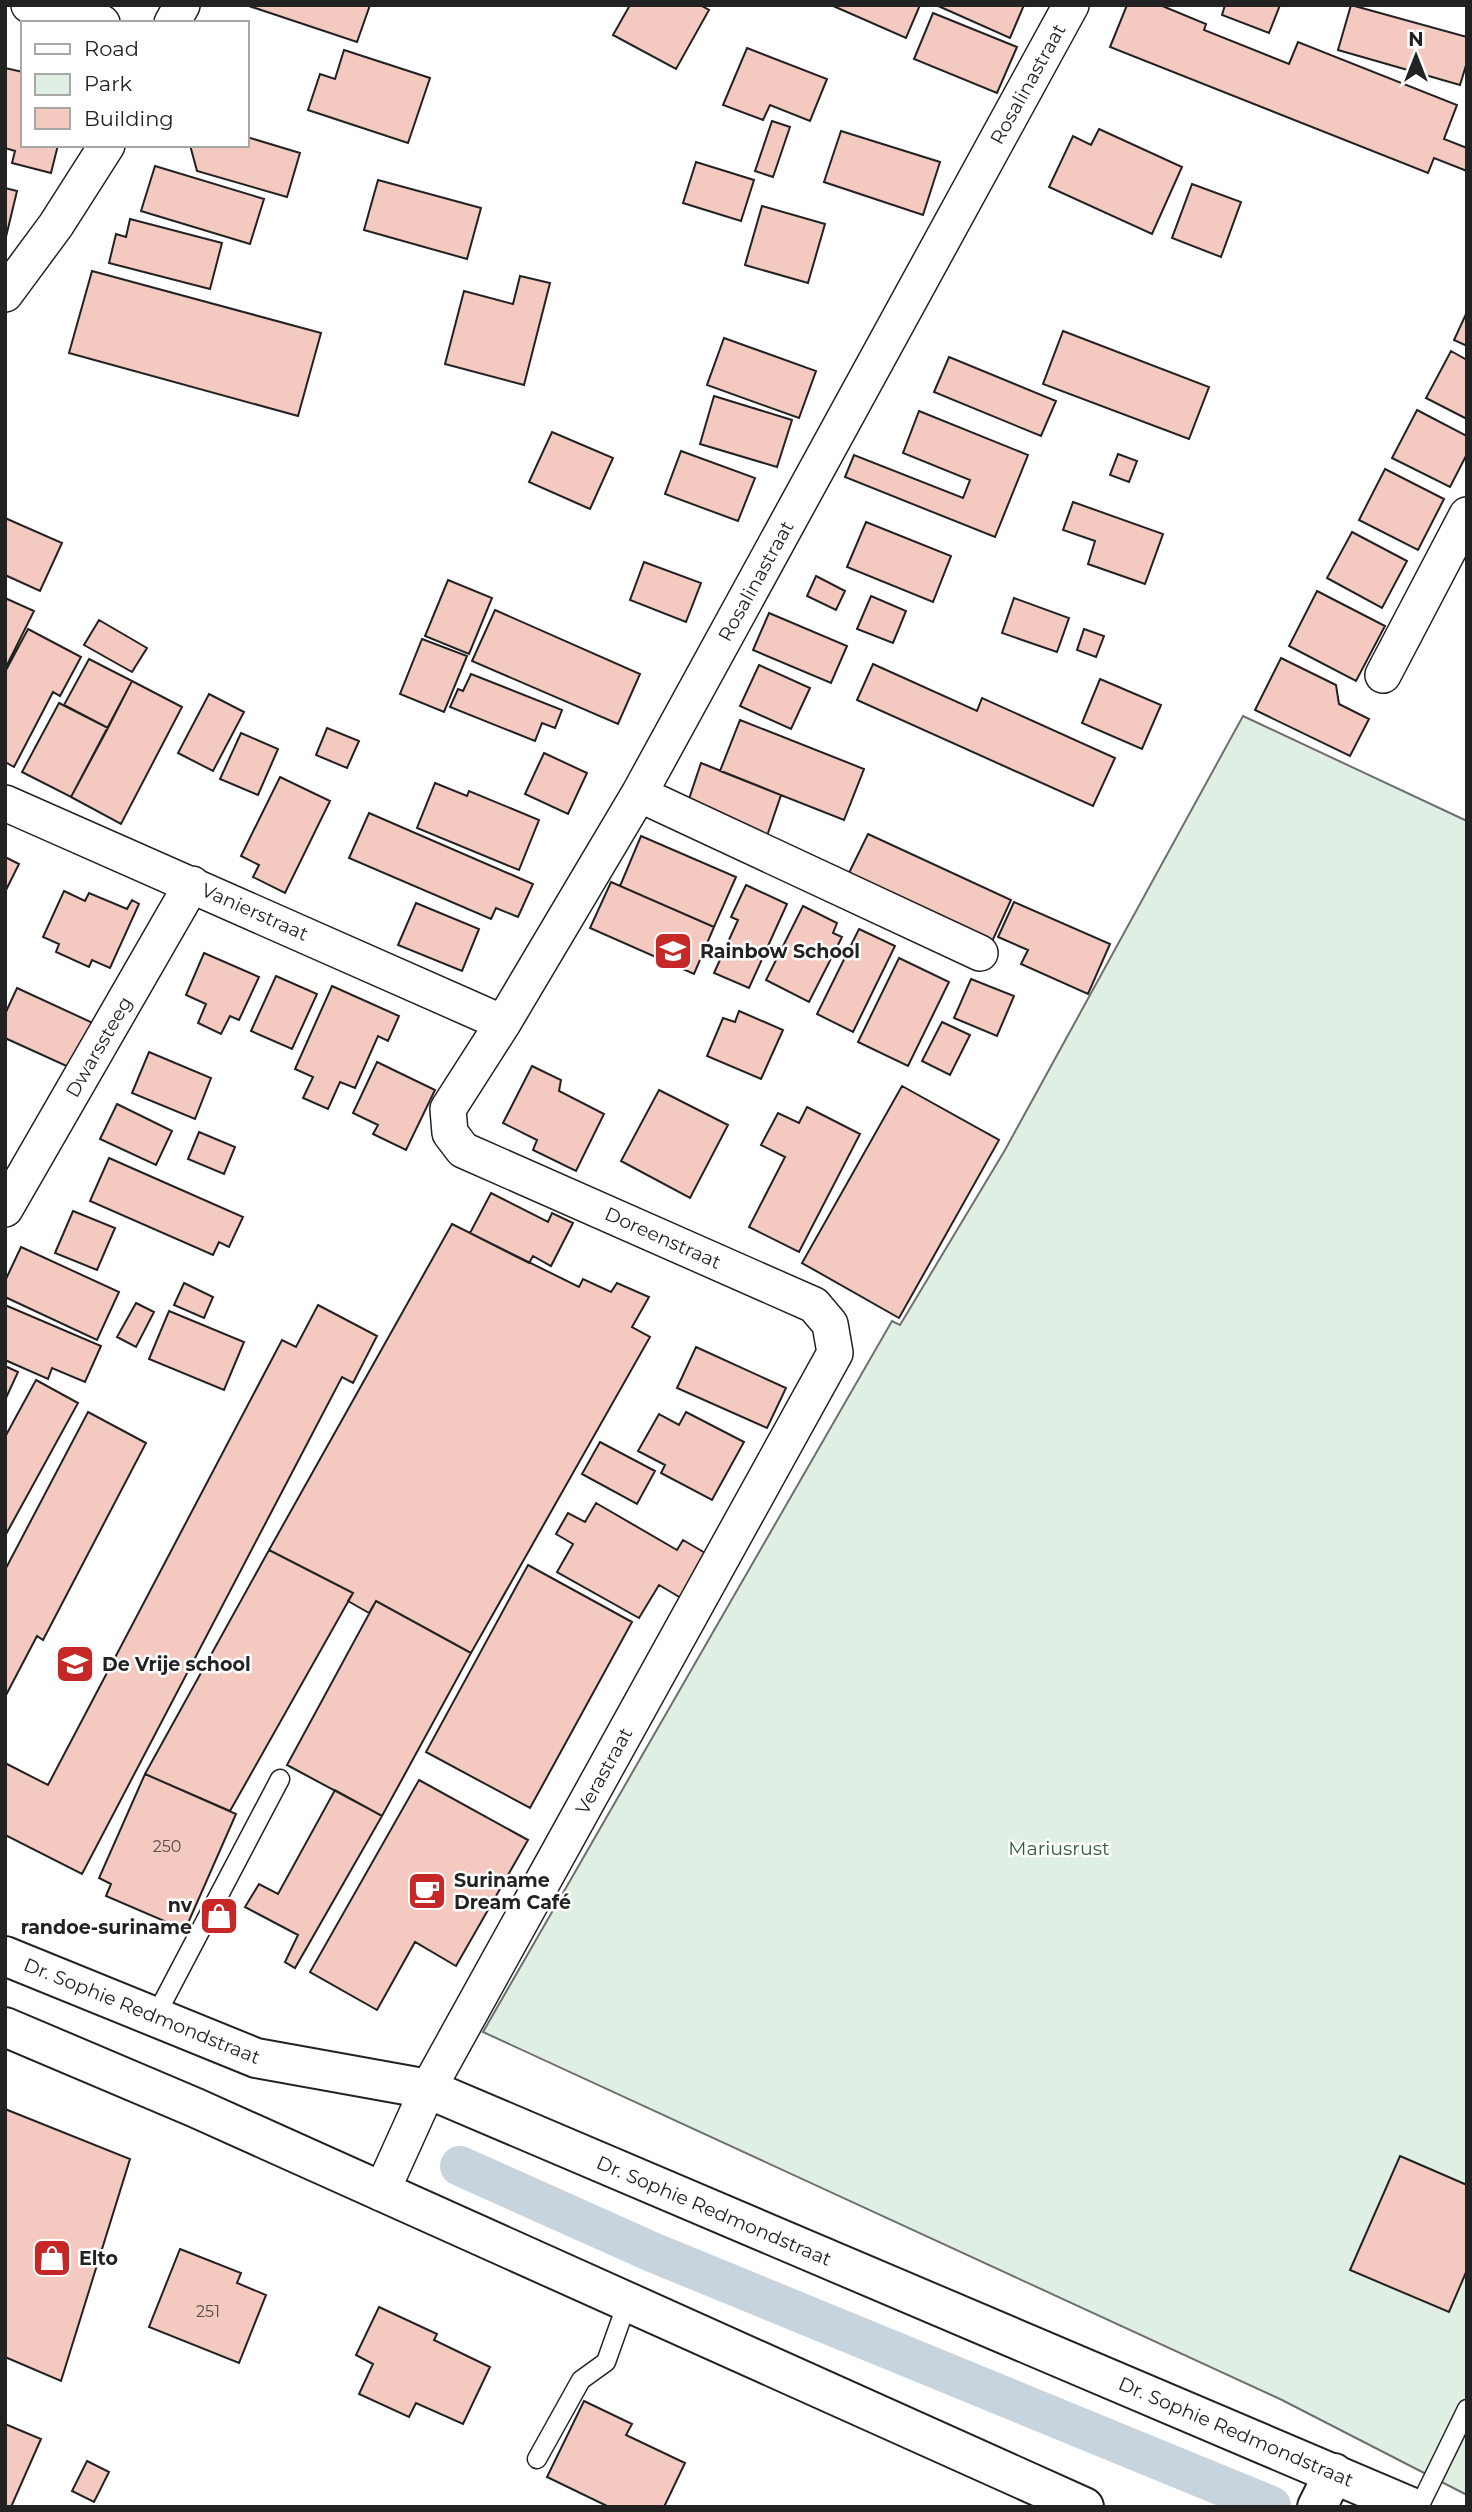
<svg xmlns="http://www.w3.org/2000/svg" width="1472" height="2512" font-family="Montserrat,sans-serif">
  <style>
    .green { fill: #e0efe3; stroke: #6f6f6f; stroke-width: 2 }
    .lines { fill: none; stroke-linecap: round; stroke-linejoin: round }
    .canal { stroke: #c7d3dd; stroke-width: 40 }
    .building { fill: #f3c9c0; stroke: #222; stroke-width: 2 }
    .lane-casing { stroke: #222; stroke-width: 21 }
    .street-casing { stroke: #222; stroke-width: 38 }
    .secondary-casing { stroke: #222; stroke-width: 42 }
    .lane { stroke: #fff; stroke-width: 18 }
    .street { stroke: #fff; stroke-width: 35 }
    .secondary { stroke: #fff; stroke-width: 38 }
    .labels { text-anchor: middle; dominant-baseline: central; stroke-width: 5; stroke-linejoin: round; paint-order: stroke }
    .number-label { font-size: 16px; fill: #564c4a }
    .street-label { font-size: 19px; fill: #222; stroke: #fff }
    .poi-label { font-size: 19px; font-weight: bold; fill: #222; stroke: #fff; text-anchor: start }
    .park-label { font-size: 19px; fill: #2f5e38; stroke: #fff }
  </style>
  <rect width="100%" height="100%" fill="#fff"/>
  <path class="green" d="M1243,716L1467,821V2495L1282,2400L483,2032L892,1321L900,1325L1005,1150Z"/>
  <g class="lines">
    <path class="canal" d="M460,2166L652,2252L1271,2506"/>
  </g>
  <path class="building" d="M246,5H370L357,42Z
    M630,5H700L709,10L676,69L613,35Z
    M831,5H920L906,38Z
    M936,5H1024L1010,38Z
    M1127,5H1160L1206,24L1204,30L1289,64L1298,42L1457,105L1444,139L1467,148V171L1434,158L1428,173L1110,47Z
    M1225,5H1280L1269,33L1222,15Z
    M1351,5L1467,37V62L1460,85L1338,50Z
    M933,13L1017,47L997,93L914,59Z
    M747,48L827,79L810,121L770,105L763,120L723,105Z
    M344,50L430,78L408,143L308,110L320,74L335,79Z
    M5,68L23,72V145H58L51,173L12,163L15,151L5,148Z
    M772,121L790,127L773,177L755,171Z
    M1099,129L1182,167L1152,234L1049,187L1073,136L1091,145Z
    M841,131L940,162L923,215L824,182Z
    M247,137L300,153L287,197L197,171L190,145H247Z
    M696,162L754,180L741,221L683,203Z
    M155,166L264,199L250,244L141,211Z
    M378,180L481,208L467,259L364,230Z
    M1192,184L1241,202L1221,257L1172,238Z
    M5,188L17,191L5,241Z
    M762,206L825,224L808,283L745,265Z
    M130,219L222,243L210,289L109,263L116,234L126,237Z
    M92,271L321,333L298,416L69,353Z
    M520,276L550,283L524,385L445,364L464,291L513,304Z
    M1467,312V346L1454,340Z
    M1063,331L1209,387L1189,439L1043,384Z
    M724,338L816,371L799,418L707,385Z
    M1451,351L1467,360V419L1426,398Z
    M949,357L1056,401L1041,436L934,392Z
    M714,396L792,420L777,467L700,444Z
    M1417,410L1467,436V454L1450,487L1392,458Z
    M919,411L1028,455L995,537L845,477L854,455L963,498L970,480L903,453Z
    M552,432L613,458L590,509L529,482Z
    M681,451L755,478L738,521L665,494Z
    M1118,454L1137,461L1129,482L1110,475Z
    M1385,469L1444,499L1418,550L1359,520Z
    M1073,502L1163,534L1145,584L1088,564L1095,541L1063,530Z
    M5,518L62,543L40,591L5,575Z
    M866,522L951,556L933,602L847,567Z
    M1352,532L1407,561L1382,608L1327,578Z
    M644,562L701,583L686,622L630,600Z
    M816,576L845,591L836,610L807,596Z
    M448,580L492,598L469,654L425,636Z
    M1317,591L1385,626L1356,681L1289,646Z
    M871,596L906,611L893,643L857,629Z
    M5,598L34,611L5,669Z
    M1014,598L1069,618L1057,652L1002,633Z
    M495,610L640,674L618,724L472,661Z
    M769,613L847,646L831,683L753,650Z
    M99,620L147,648L132,672L84,645Z
    M28,629L81,657L60,696L53,692L14,767L5,762V672Z
    M1084,629L1104,636L1096,657L1077,650Z
    M422,639L467,656L444,712L400,694Z
    M1281,658L1336,685L1339,704L1369,719L1350,756L1255,710Z
    M89,659L132,681L108,728L64,705Z
    M873,664L977,711L982,698L1115,758L1093,806L857,700Z
    M759,665L810,688L791,729L740,706Z
    M471,674L562,710L555,728L542,723L535,741L450,707L458,689L463,691Z
    M1100,679L1161,705L1142,749L1082,723Z
    M132,681L182,707L121,824L71,797Z
    M209,694L244,712L213,771L178,753Z
    M59,703L108,728L71,797L22,772Z
    M740,720L864,769L844,820L720,771Z
    M327,728L359,741L347,768L316,755Z
    M241,733L278,749L258,795L220,779Z
    M544,753L587,773L568,814L525,794Z
    M701,763L781,795L767,836L686,808Z
    M280,777L330,801L285,893L253,877L259,865L241,856Z
    M435,783L467,796L469,791L539,820L519,870L417,828Z
    M369,813L533,884L518,917L496,908L491,919L349,858Z
    M868,834L1011,900L990,946L846,879Z
    M641,836L736,877L714,927L620,886Z
    M5,857L19,864L5,892Z
    M611,882L714,927L694,974L590,928Z
    M746,885L787,904L749,988L714,973L738,920L731,917Z
    M64,891L85,901L89,893L127,909L132,900L139,904L110,968L92,960L89,967L56,952L59,944L43,937Z
    M1014,902L1110,944L1088,994L1021,964L1028,950L998,937Z
    M416,903L479,929L462,971L398,945Z
    M803,906L837,923L833,933L842,937L809,1002L766,980Z
    M859,929L895,946L853,1032L817,1014Z
    M204,953L259,977L239,1020L230,1016L221,1034L198,1023L206,1004L186,995Z
    M899,958L949,982L908,1066L858,1042Z
    M276,976L317,994L292,1049L251,1031Z
    M971,979L1014,996L997,1036L954,1018Z
    M332,986L399,1016L388,1041L378,1036L355,1088L340,1082L328,1109L303,1098L313,1077L295,1069Z
    M17,988L95,1024L73,1069L5,1038V1014Z
    M739,1011L783,1030L761,1079L707,1056L723,1018L735,1022Z
    M942,1022L970,1035L950,1075L922,1061Z
    M149,1052L211,1078L195,1119L132,1093Z
    M377,1062L435,1090L406,1150L373,1134L378,1125L353,1113Z
    M532,1066L561,1080L559,1091L604,1114L576,1171L533,1150L537,1140L503,1123Z
    M902,1086L999,1140L899,1318L802,1263Z
    M659,1090L728,1125L690,1198L621,1161Z
    M117,1104L172,1131L156,1165L100,1139Z
    M807,1107L860,1134L799,1252L749,1227L785,1157L761,1145L778,1113L799,1123Z
    M199,1132L235,1147L224,1174L188,1159Z
    M109,1158L243,1217L229,1247L219,1242L213,1255L90,1201Z
    M491,1193L548,1222L552,1213L573,1223L551,1266L533,1256L529,1263L470,1233Z
    M73,1211L115,1228L97,1270L55,1253Z
    M452,1224L579,1287L583,1279L611,1292L617,1283L649,1297L632,1327L650,1337L471,1653L376,1601L369,1613L348,1601L353,1593L269,1550Z
    M21,1247L119,1292L97,1340L5,1297V1281Z
    M184,1283L213,1297L204,1318L174,1305Z
    M136,1303L154,1312L136,1347L117,1337Z
    M5,1305L101,1346L85,1382L52,1368L48,1379L5,1360Z
    M318,1305L377,1336L353,1383L342,1377L82,1874L5,1835V1763L48,1785L282,1340L296,1347Z
    M169,1311L244,1342L224,1390L149,1359Z
    M696,1347L786,1388L767,1428L677,1388Z
    M5,1366L18,1372L5,1400Z
    M36,1380L78,1403L5,1536V1437Z
    M88,1412L146,1443L43,1640L37,1636L5,1697V1570Z
    M686,1412L744,1442L712,1500L661,1473L665,1465L638,1451L659,1414L679,1425Z
    M600,1442L655,1471L637,1504L582,1474Z
    M596,1503L677,1550L683,1540L707,1554L681,1598L659,1585L639,1618L557,1572L573,1544L556,1534L568,1513L585,1522Z
    M269,1550L353,1593L230,1811L145,1774Z
    M528,1565L632,1622L530,1808L426,1752Z
    M376,1601L471,1653L382,1816L287,1765Z
    M145,1774L236,1814L185,1930L106,1896L111,1884L99,1878Z
    M419,1780L528,1840L456,1966L415,1942L377,2010L310,1972Z
    M335,1790L382,1816L295,1968L285,1962L298,1935L245,1907L259,1884L278,1894Z
    M5,2109L130,2159L61,2381L5,2357Z
    M1400,2156L1467,2185V2270L1449,2312L1350,2270Z
    M180,2249L241,2273L237,2283L266,2295L239,2363L149,2327Z
    M379,2307L437,2334L434,2340L490,2367L463,2424L416,2403L409,2417L359,2394L373,2364L356,2355Z
    M584,2401L632,2424L626,2435L685,2463L664,2507H609L547,2477Z
    M5,2424L41,2439L11,2507H5Z
    M87,2461L109,2472L94,2502L72,2491Z"/>
  <g class="lines">
    <g class="lane-casing">
      <path id="lane" d="M155,2017L280,1779
        M537,2459L581,2380L606,2362L627,2303
        M1419,2507L1467,2409"/>
    </g>
    <g class="street-casing">
      <path id="street" d="M29,5L102,23
        M172,23L182,5
        M5,294L56,225L107,145
        M1383,675L1467,515
        M639,794L980,953
        M5,803L503,1023
        M5,1209L192,884
        M381,2193L428,2089L835,1353L830,1324L814,1305L463,1150L450,1133L448,1109L503,1023L639,794L1071,5"/>
    </g>
    <g class="secondary-casing">
      <path id="secondary" d="M5,1956L256,2058L428,2089L1411,2507
        M5,2027L196,2108L1084,2507
        M1317,2507L1334,2473"/>
    </g>
    <use href="#lane" class="lane"/>
    <use href="#street" class="street"/>
    <use href="#secondary" class="secondary"/>
  </g>
  <defs>
    <g id="school-square" transform="scale(2.0125)"><rect x="-9" y="-9" width="18" height="18" rx="4" fill="#c62828" stroke="#fff"/><path d="M0-5L7-2L0 1L-7-2ZM-4 1L0 2.5L4 1V4Q0 6-4 4Z" fill="#fff"/></g>
    <g id="cafe-square" transform="scale(2.0125)"><rect x="-9" y="-9" width="18" height="18" rx="4" fill="#c62828" stroke="#fff"/><path d="M-5.5-4.5H6V0H3Q3 3.5 0 3.5H-2.5Q-5.5 3.5-5.5 0ZM3-3.2v2h1.7v-2ZM-6 4.5H4V6H-6Z" fill="#fff"/></g>
    <g id="shop-square" transform="scale(2.0125)"><rect x="-9" y="-9" width="18" height="18" rx="4" fill="#c62828" stroke="#fff"/><path d="M-5-2.5h2.3a2.7 3.5 0 0 1 5.4 0H5L5.5 6h-11ZM-1.5-2.5h3a1.5 2.3 0 0 0-3 0Z" fill="#fff"/></g>
  </defs>
  <g fill-rule="evenodd">
    <use href="#school-square" x="673" y="951"/>
    <use href="#school-square" x="75" y="1664"/>
    <use href="#cafe-square" x="427" y="1891"/>
    <use href="#shop-square" x="219" y="1916"/>
    <use href="#shop-square" x="52" y="2258"/>
  </g>
  <g class="labels">
    <g class="number-label">
      <text x="167" y="1846">250</text>
      <text x="208" y="2311">251</text>
    </g>
    <g class="street-label">
      <text transform="translate(1028 84) rotate(-61)">Rosalinastraat</text>
      <text transform="translate(756 581) rotate(-61)">Rosalinastraat</text>
      <text transform="translate(255 912) rotate(24)">Vanierstraat</text>
      <text transform="translate(99 1047) rotate(-60)">Dwarssteeg</text>
      <text transform="translate(663 1238) rotate(24)">Doreenstraat</text>
      <text transform="translate(604 1771) rotate(-61)">Verastraat</text>
      <text transform="translate(142 2011) rotate(22)">Dr. Sophie Redmondstraat</text>
      <text transform="translate(714 2211) rotate(23)">Dr. Sophie Redmondstraat</text>
      <text transform="translate(1236 2432) rotate(23)">Dr. Sophie Redmondstraat</text>
    </g>
    <g class="poi-label">
      <text x="700" y="951">Rainbow School</text>
      <text x="102" y="1664">De Vrije school</text>
      <text x="454" y="1880">Suriname<tspan x="454" dy="22">Dream Café</tspan></text>
      <text x="192" y="1905" text-anchor="end">nv<tspan x="192" dy="22">randoe-suriname</tspan></text>
      <text x="79" y="2258">Elto</text>
    </g>
    <g class="park-label">
      <text x="1059" y="1848">Mariusrust</text>
    </g>
  </g>
  <rect width="1472" height="2512" fill="none" stroke="#222222" stroke-width="14"/>
  <rect x="21" y="21" width="228" height="126" fill="#ffffff" stroke="#a7a7a7" stroke-width="2"/>
  <rect x="35" y="44" width="35" height="10" fill="#ffffff" stroke="#a7a7a7" stroke-width="2"/>
  <text x="84" y="56" font-size="21" fill="#222222">Road</text>
  <rect x="35" y="74" width="35" height="21" fill="#e0efe3" stroke="#a7a7a7" stroke-width="2"/>
  <text x="84" y="91" font-size="21" fill="#222222">Park</text>
  <rect x="35" y="108" width="35" height="21" fill="#f3c9c0" stroke="#a7a7a7" stroke-width="2"/>
  <text x="84" y="126" font-size="21" fill="#222222">Building</text>
  <g transform="translate(1416 56)" stroke="#ffffff" stroke-width="5" paint-order="stroke">
  <path d="M0-5L12 26L0 18L-12 26Z" fill="#222222"/>
  <text y="-10" font-size="19" font-weight="bold" text-anchor="middle" fill="#222222">N</text>
  </g>
</svg>
